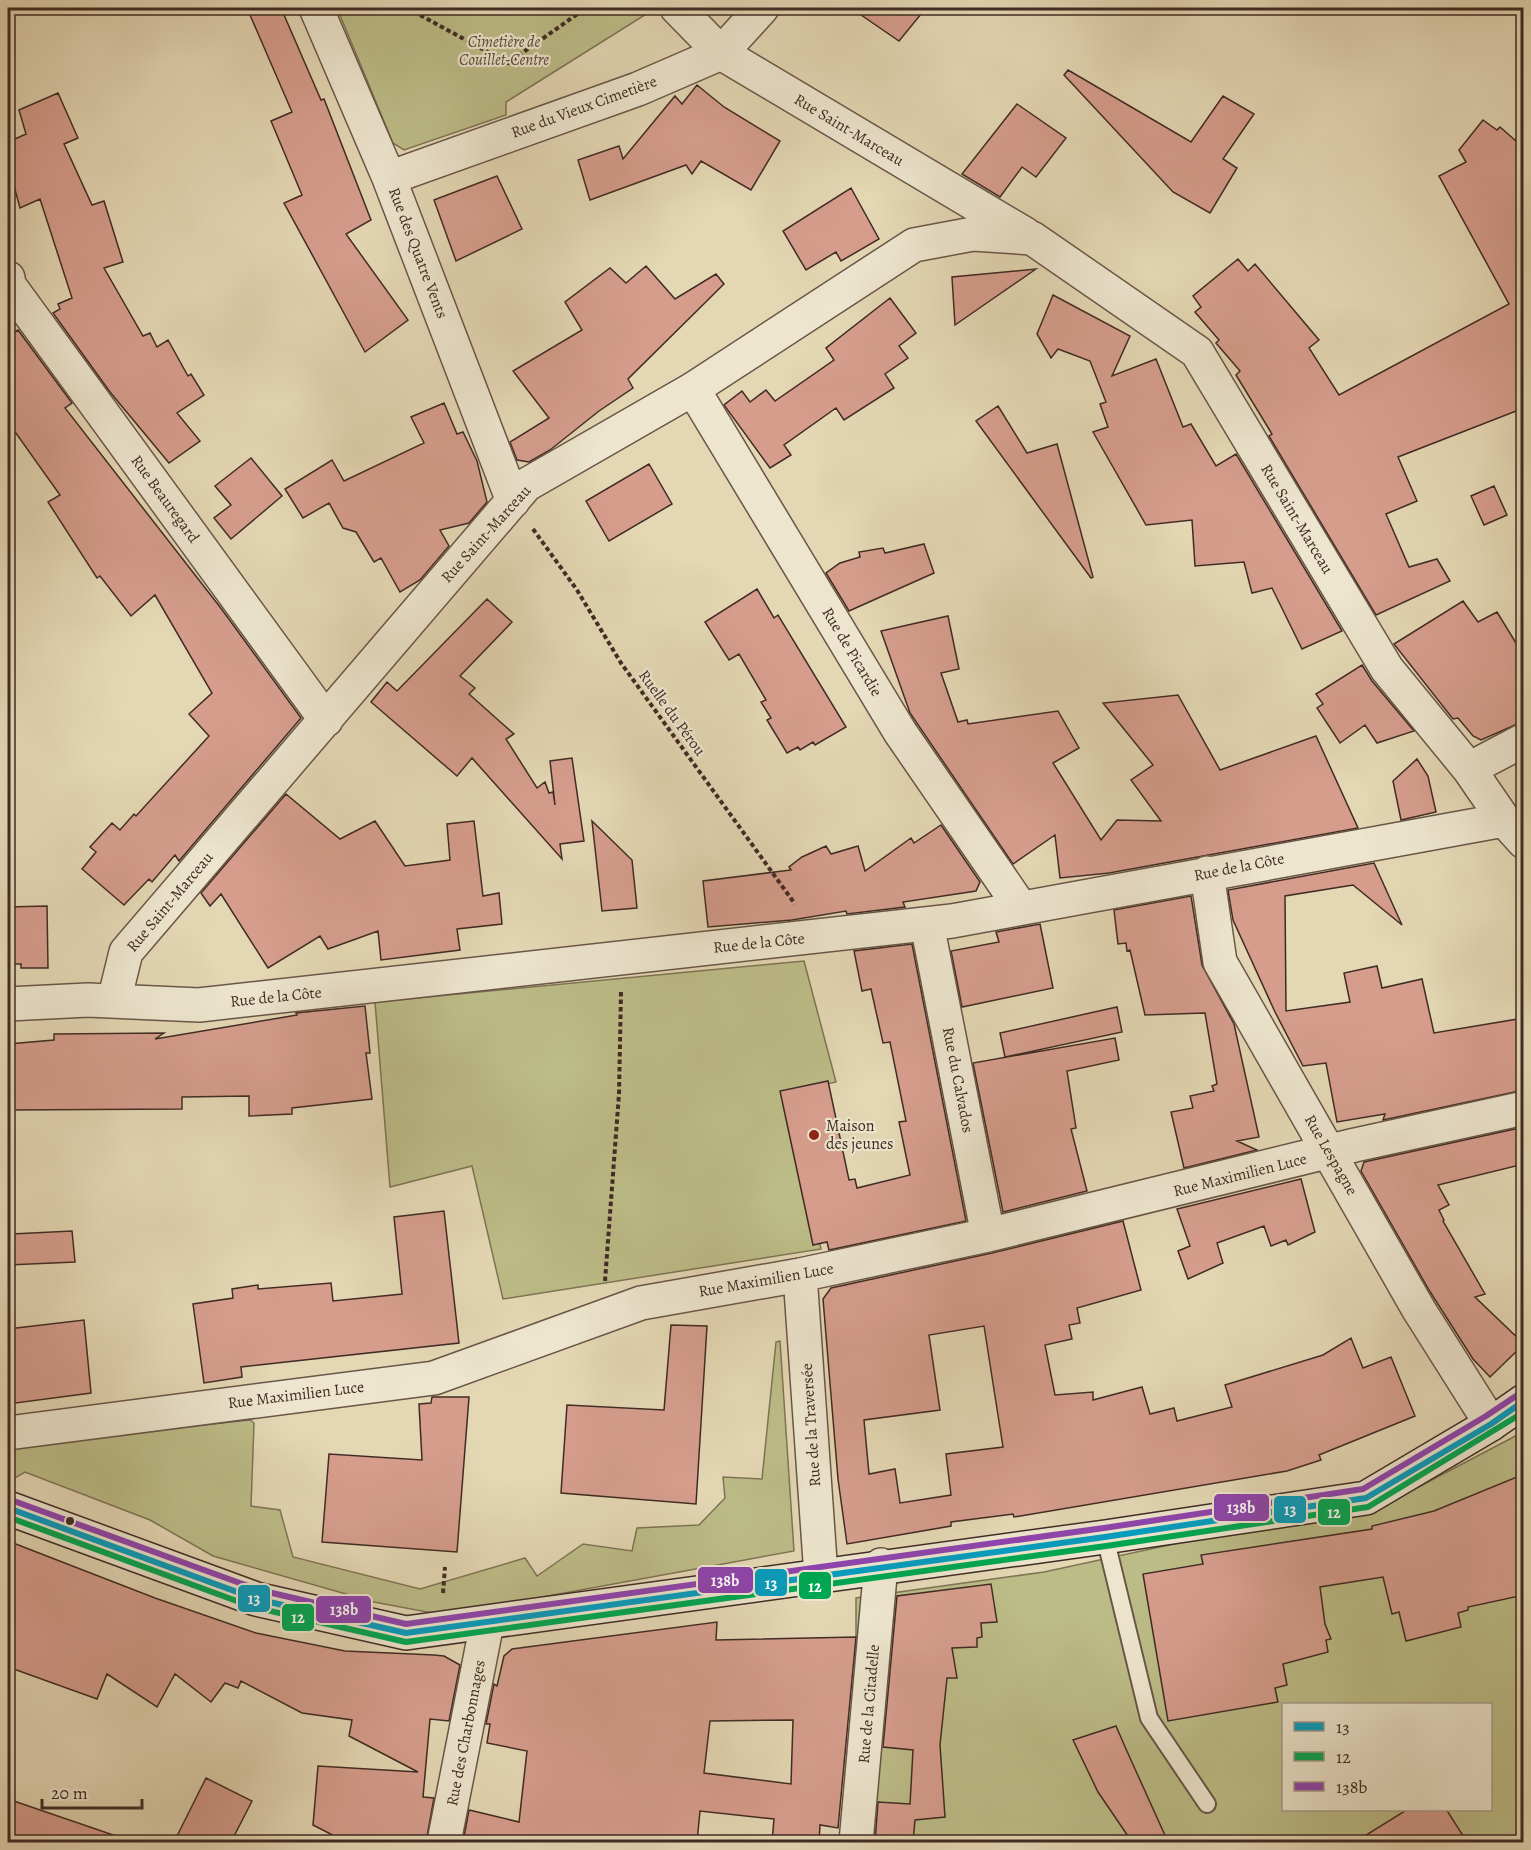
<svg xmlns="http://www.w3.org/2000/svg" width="1531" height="1850" font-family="Alegreya,serif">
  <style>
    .green { fill: #bcbc87; stroke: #7e7456; stroke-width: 1.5; fill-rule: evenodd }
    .building { fill: #d69d8d; stroke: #402b24; stroke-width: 1.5; fill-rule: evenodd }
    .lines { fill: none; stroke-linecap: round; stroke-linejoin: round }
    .lane-casing { stroke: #695648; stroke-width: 20 }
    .street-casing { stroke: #695648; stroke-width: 36 }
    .secondary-casing { stroke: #402b24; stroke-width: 36 }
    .path { stroke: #402b24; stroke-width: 4; stroke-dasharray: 4.5 3; stroke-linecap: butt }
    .lane { stroke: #ede5ce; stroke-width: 16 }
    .street { stroke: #ede5ce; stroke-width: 33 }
    .secondary { stroke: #ede5ce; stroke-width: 33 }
    .bus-1-casing { stroke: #ede5ce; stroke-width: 10 }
    .bus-2-casing { stroke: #ede5ce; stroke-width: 10 }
    .bus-3-casing { stroke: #ede5ce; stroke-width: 10 }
    .bus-1 { stroke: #069cbd; stroke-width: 6 }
    .bus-2 { stroke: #00a651; stroke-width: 6 }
    .bus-3 { stroke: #8e44ad; stroke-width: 6 }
    .poi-dot { fill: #8f2418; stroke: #ede5ce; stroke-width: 2 }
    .bus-dot { fill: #402b24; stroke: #ede5ce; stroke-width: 2 }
    .labels { text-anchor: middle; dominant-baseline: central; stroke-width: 4.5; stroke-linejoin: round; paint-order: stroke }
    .park-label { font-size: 16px; font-style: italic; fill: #594838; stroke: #ede5ce }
    .street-label { font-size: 16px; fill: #402b24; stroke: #ede5ce }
    .poi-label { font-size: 16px; fill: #402b24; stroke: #ede5ce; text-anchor: start }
    .line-badge { stroke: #ede5ce; stroke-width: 2 }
    .badge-label { font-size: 16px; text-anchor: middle; font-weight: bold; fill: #fff }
  </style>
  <rect width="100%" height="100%" fill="#e4d7b4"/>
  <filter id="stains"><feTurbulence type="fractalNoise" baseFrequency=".00333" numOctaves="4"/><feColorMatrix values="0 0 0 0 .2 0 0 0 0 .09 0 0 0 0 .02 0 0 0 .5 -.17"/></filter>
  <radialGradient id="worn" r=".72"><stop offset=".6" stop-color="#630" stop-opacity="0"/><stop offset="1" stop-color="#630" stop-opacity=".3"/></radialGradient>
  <path class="green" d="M337,8H656L506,102V115L404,150L393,143Z
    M804,961L836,1082L787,1093L821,1249L503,1299L472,1166L390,1187L375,1002Z
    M780,1341L794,1551L443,1615L374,1602L213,1556L150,1520L25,1472L8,1482V1445L250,1420L254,1423L251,1506L280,1510L293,1557L420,1589L525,1558L537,1576L583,1544L632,1551L637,1528L699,1525L725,1498L723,1477L762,1479L776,1342Z
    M1523,1432V1842H845L856,1683V1598L1044,1572L1183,1542L1371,1512ZM1284,1704H1490V1810H1284Z"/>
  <path class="building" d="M247,8H281L321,100L324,99L371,220L346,234L408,320L365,352L284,203L302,195L271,121L292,112Z
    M851,8H926L899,41Z
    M1068,70L1191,142L1223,96L1254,114L1223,159L1237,168L1210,213L1173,192L1064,75Z
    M697,85L724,107L780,141L751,190L701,161L692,174L686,165L590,200L578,160L619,146L623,159L675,96L682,104Z
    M58,93L78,138L64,144L92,205L104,201L123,262L104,268L143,336L150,333L157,347L168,340L188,376L191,374L204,395L177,413L200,441L169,463L110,392L53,313L60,309L58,304L72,298L40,199L20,208L8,164V142L26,134L19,110Z
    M1017,104L1066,138L1036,177L1022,167L1000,197L962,174Z
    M1483,120L1497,130L1500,127L1524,148V408L1398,457L1417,501L1386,514L1409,567L1437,559L1450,581L1376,615L1269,436L1272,434L1236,375L1240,371L1216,343L1219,340L1195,312L1201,307L1193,296L1238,259L1248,271L1255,264L1319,340L1309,348L1339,395L1509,304L1439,176L1466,162L1459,150Z
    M497,176L522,229L456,261L434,200Z
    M851,188L879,239L841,261L836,252L806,270L783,231Z
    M646,266L675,299L716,274L724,284L628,379L633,388L599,411L550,450L529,462L517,460L510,442L549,418L513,371L582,330L565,302L610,268L626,283Z
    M1036,269L955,325L952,277Z
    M1053,295L1130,336L1112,376L1156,359L1183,427L1191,424L1216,466L1236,454L1342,631L1302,649L1272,588L1252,593L1244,562L1195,566L1192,520L1146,525L1093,432L1108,427L1100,404L1106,402L1090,361L1058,349L1051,358L1037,334Z
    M890,298L916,333L899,346L908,358L885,374L894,388L844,420L836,408L784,445L791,455L770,468L724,405L742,391L750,402L766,390L775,401L834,360L826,348Z
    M18,330L72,403L65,408L220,607L301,718L179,861L175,855L152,882L149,879L124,905L82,869L96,852L90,847L112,823L120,830L134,814L136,816L209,736L189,714L212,693L155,595L131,616L100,576L97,578L48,502L60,495L8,422V335Z
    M444,403L457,434L463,432L477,461L487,502L469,523L440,530L449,546L420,580L400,592L381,558L374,562L356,532L343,528L329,503L303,518L285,489L332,460L344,481L424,443L411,417Z
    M998,406L1027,453L1057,444L1093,577L1091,578L976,421Z
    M251,458L282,496L231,539L214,518L231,505L215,486Z
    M649,464L672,504L609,541L586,501Z
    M1494,486L1507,515L1484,525L1471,496Z
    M924,544L934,573L849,611L826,573L840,563L860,557L859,552L883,548L885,553Z
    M757,589L774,618L778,615L846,727L815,745L813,742L800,750L798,747L787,753L767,720L771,718L761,702L766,700L739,654L729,660L705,622Z
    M487,599L512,622L460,676L475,688L469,694L514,734L506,739L537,788L545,782L549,793L553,792L555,805L550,761L572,758L584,841L560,844L562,859L472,758L457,776L371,702L387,682L397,691Z
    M1463,601L1478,622L1497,612L1524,656V721L1481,740L1473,736L1458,718L1453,719L1394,644Z
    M948,616L959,669L941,673L958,722L967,720L968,724L1058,711L1079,748L1053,763L1101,840L1117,820L1161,821L1131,780L1153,765L1103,703L1178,695L1220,770L1316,736L1358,828L1109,873L1060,878L1055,835L1013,864L910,713L881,631Z
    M1362,665L1372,681L1414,731L1377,743L1365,725L1340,743L1317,708L1323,704L1316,694Z
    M1417,759L1428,776L1436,812L1401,820L1393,781Z
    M286,794L340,839L375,821L405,866L450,860L447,824L474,821L483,896L499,893L502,924L457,929L460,950L381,960L378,931L328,949L320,936L268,968L221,894L210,906L201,893Z
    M592,821L632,860L637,908L602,911Z
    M941,825L980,882L976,891L903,902L905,907L847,914L846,911L792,920L708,927L703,881L791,870L789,867L802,857L826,846L831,854L858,846L865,871L911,838L914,843Z
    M1374,863L1402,925L1353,885L1285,896L1286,1011L1350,1002L1344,973L1377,966L1382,988L1422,979L1434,1033L1524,1018V1090L1383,1120L1385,1114L1337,1122L1326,1063L1303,1066L1275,1012L1233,920L1228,890Z
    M1191,896L1202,965L1234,1024L1259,1137L1237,1141L1257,1150L1184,1168L1171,1112L1193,1108L1190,1096L1214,1091L1212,1086L1217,1084L1205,1013L1145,1015L1130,950L1127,951L1126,943L1118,944L1114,910Z
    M47,906L48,968H21V964H8V907Z
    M1040,924L1053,988L962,1007L951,951L999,942L996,932Z
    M912,944L966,1221L829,1250L827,1242L813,1245L780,1091L828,1081L849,1180L855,1179L857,1188L910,1175L899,1122L906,1121L890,1042L883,1043L871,989L862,991L854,951Z
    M365,1006L370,1053H366L372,1099L292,1108V1114L249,1116V1096L182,1097V1109L8,1110V1044L54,1040V1034L164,1033L155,1039L297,1015L296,1013Z
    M1117,1007L1122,1032L1005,1057L1000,1033Z
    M1115,1038L1119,1060L1067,1071L1076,1128L1071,1129L1087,1191L1003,1212L973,1063Z
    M1524,1127V1164L1438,1185L1449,1205L1439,1210L1444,1220L1443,1221L1485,1294L1475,1297L1524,1344L1490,1377L1473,1359L1429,1290L1361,1171L1364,1162Z
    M1301,1179L1315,1232L1288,1245L1286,1240L1271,1246L1264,1226L1217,1243L1223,1263L1188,1279L1178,1251L1190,1246L1177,1209Z
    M444,1211L459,1343L241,1367L242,1377L204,1383L193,1304L233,1298L232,1289L258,1285V1289L331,1283L333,1301L402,1294L394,1217Z
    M1123,1221L1141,1290L1077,1308L1080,1323L1069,1325L1072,1339L1045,1345L1055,1395L1093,1392V1400L1142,1387L1150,1414L1174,1408L1177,1421L1232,1407L1225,1385L1323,1355L1351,1338L1363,1368L1391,1357L1415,1416L1319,1455L1321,1460L1287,1471L1014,1517L1013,1514L951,1522V1526L847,1544L838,1479L823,1299L831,1288L992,1253ZM984,1326L1003,1447L946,1454L951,1495L900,1503L895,1469L869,1474L864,1420L940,1410L929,1335Z
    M72,1231L75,1262L8,1265V1240H13L12,1234Z
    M84,1320L91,1393L8,1404V1329Z
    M671,1325L707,1326L696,1504L561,1493L567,1405L664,1410Z
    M432,1397H469L457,1552L322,1542L329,1454L422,1460L419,1404L431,1403Z
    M1524,1474V1595L1468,1607V1610L1458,1613L1461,1627L1406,1641L1399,1612L1392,1614L1383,1577L1320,1587L1325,1624L1331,1639L1326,1640L1328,1652L1283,1664L1287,1685L1275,1688L1278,1702L1168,1721L1143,1574L1203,1564L1201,1555L1372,1529V1526L1434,1511Z
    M8,1541L155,1598L256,1633L345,1651L434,1655L444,1656L460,1665L449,1721L430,1719L423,1797L434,1798L426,1842H346L313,1825L318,1766L418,1772L349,1736L352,1720L302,1713L241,1681L238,1688L225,1683L211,1702L175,1674L157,1707L107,1674L97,1699L8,1667Z
    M991,1584L997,1622L981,1623L982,1637L977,1638V1647L952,1648L957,1678H947L940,1745L945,1817L915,1820L913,1842H875L878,1802L910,1804L913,1750L883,1747L897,1596Z
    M717,1622L716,1640L856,1637L838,1828L820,1825L819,1842H772L774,1819L700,1811L697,1842H463L469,1810L519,1822L527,1751L487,1743L490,1724H486L494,1684L497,1686L504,1656L512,1649ZM793,1720L791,1784L704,1773L710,1721Z
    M1116,1726L1126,1749L1168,1842H1132L1098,1792L1073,1740Z
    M206,1778L252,1801L231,1842H174Z
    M8,1799L122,1838L121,1842H8Z
    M1408,1809H1446L1467,1842H1355Z"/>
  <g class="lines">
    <g class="lane-casing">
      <path id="lane" d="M1105,1537L1149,1718L1207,1804"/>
    </g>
    <g class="street-casing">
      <path id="street" d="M316,8L389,178L513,501
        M677,8L721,53L1025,234
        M389,178L638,89L721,53L762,8
        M8,278L9,285L326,720
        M693,389L900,732L1021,908
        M1469,769L1524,740
        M1207,873L1220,962L1419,1310L1491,1424
        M927,924L988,1235
        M114,1001L126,952L526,485L693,389L914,245L973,234L1032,238L1197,352L1387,669L1469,769L1504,820L1524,842
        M8,1004L88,1000L199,1005L952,921L1504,820
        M800,1275L821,1576
        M8,1433L434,1378L641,1303L800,1275L988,1235L1355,1145L1524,1108
        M444,1842L487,1623
        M856,1842L881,1565"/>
    </g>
    <g class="secondary-casing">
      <path id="secondary" d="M8,1508L256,1599L406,1633L1105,1537L1366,1498L1491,1424L1524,1401"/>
    </g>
    <path class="path" d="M407,8L508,63L586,8
      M533,529L577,590L621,663L795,904
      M605,1281L619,1094L621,992
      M443,1593L445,1567"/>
    <use href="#lane" class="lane"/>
    <use href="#street" class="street"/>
    <use href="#secondary" class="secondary"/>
    <g class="bus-1-casing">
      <path id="bus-1" d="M8,1508L256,1599L406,1633L1105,1537L1366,1498L1491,1424L1524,1401"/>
    </g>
    <g class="bus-2-casing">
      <path id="bus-2" d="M8,1517L253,1607L406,1642L1106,1546L1368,1507L1524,1412"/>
    </g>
    <g class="bus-3-casing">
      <path id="bus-3" d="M11,1500L259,1590L406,1624L1104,1528L1363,1489L1486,1416L1519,1394"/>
    </g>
    <use href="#bus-1" class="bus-1"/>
    <use href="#bus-2" class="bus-2"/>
    <use href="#bus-3" class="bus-3"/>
  </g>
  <circle class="poi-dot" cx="814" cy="1135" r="6"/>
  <circle class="bus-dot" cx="70" cy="1521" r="5"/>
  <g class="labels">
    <g class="park-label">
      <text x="504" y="42">Cimetière de<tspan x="504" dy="18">Couillet-Centre</tspan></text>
    </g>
    <g class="street-label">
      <text transform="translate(584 107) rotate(-20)">Rue du Vieux Cimetière</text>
      <text transform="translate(849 130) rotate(31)">Rue Saint-Marceau</text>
      <text transform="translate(418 253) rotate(69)">Rue des Quatre Vents</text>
      <text transform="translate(165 499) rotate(54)">Rue Beauregard</text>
      <text transform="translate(1297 519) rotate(59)">Rue Saint-Marceau</text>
      <text transform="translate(486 534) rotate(-48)">Rue Saint-Marceau</text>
      <text transform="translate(852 652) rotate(59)">Rue de Picardie</text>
      <text transform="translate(672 713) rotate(54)">Ruelle du Pérou</text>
      <text transform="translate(1239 867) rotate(-11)">Rue de la Côte</text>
      <text transform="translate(170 902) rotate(-50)">Rue Saint-Marceau</text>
      <text transform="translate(759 943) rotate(-6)">Rue de la Côte</text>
      <text transform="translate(276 997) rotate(-6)">Rue de la Côte</text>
      <text transform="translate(958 1080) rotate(79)">Rue du Calvados</text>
      <text transform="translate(1331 1155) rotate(60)">Rue Lespagne</text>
      <text transform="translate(1240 1175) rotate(-14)">Rue Maximilien Luce</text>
      <text transform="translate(766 1280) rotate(-10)">Rue Maximilien Luce</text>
      <text transform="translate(296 1395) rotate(-7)">Rue Maximilien Luce</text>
      <text transform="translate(811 1425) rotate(-94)">Rue de la Traversée</text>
      <text transform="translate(869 1704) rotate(-85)">Rue de la Citadelle</text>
      <text transform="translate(466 1733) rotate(-79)">Rue des Charbonnages</text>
    </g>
    <g class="poi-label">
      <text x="826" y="1126">Maison<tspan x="826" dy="18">des jeunes</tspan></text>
    </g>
  </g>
  <g class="line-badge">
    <rect x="1213" y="1493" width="57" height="29" rx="6" fill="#8e44ad"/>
    <rect x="1273" y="1495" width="34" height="29" rx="6" fill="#069cbd"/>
    <rect x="1317" y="1498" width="34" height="28" rx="6" fill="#00a651"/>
    <rect x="697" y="1566" width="57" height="28" rx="6" fill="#8e44ad"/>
    <rect x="754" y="1568" width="34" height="29" rx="6" fill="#069cbd"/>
    <rect x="798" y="1571" width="34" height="29" rx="6" fill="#00a651"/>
    <rect x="237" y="1584" width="34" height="29" rx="6" fill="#069cbd"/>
    <rect x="315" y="1595" width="57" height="29" rx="6" fill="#8e44ad"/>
    <rect x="281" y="1603" width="34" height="29" rx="6" fill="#00a651"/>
  </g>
  <g class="badge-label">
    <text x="1241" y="1513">138b</text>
    <text x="1290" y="1515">13</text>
    <text x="1334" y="1518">12</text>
    <text x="725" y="1586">138b</text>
    <text x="771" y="1589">13</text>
    <text x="815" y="1592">12</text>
    <text x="254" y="1604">13</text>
    <text x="344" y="1615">138b</text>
    <text x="298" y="1623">12</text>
  </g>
  <rect width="1531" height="1850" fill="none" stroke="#e4d7b4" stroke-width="30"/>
  <rect x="9" y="9" width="1513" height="1832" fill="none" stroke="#402b24" stroke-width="3"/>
  <rect x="15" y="15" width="1501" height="1820" fill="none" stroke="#402b24" stroke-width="1.5"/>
  <rect x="1282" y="1703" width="210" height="108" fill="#ede5ce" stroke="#a89b8a" stroke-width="1.5"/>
  <rect x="1294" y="1722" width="30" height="9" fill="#069cbd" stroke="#a89b8a" stroke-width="1.5"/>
  <text x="1336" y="1733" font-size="18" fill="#402b24">13</text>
  <rect x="1294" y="1752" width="30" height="9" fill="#00a651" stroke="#a89b8a" stroke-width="1.5"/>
  <text x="1336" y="1763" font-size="18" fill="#402b24">12</text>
  <rect x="1294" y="1782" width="30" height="9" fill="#8e44ad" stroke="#a89b8a" stroke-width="1.5"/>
  <text x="1336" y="1793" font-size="18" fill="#402b24">138b</text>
  <path d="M42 1799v9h100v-9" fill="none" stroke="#402b24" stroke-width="3"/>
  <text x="51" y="1799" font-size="18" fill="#402b24" stroke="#ede5ce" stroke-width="4.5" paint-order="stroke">20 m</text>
  <rect width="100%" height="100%" filter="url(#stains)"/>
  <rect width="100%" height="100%" fill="url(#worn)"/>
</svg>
